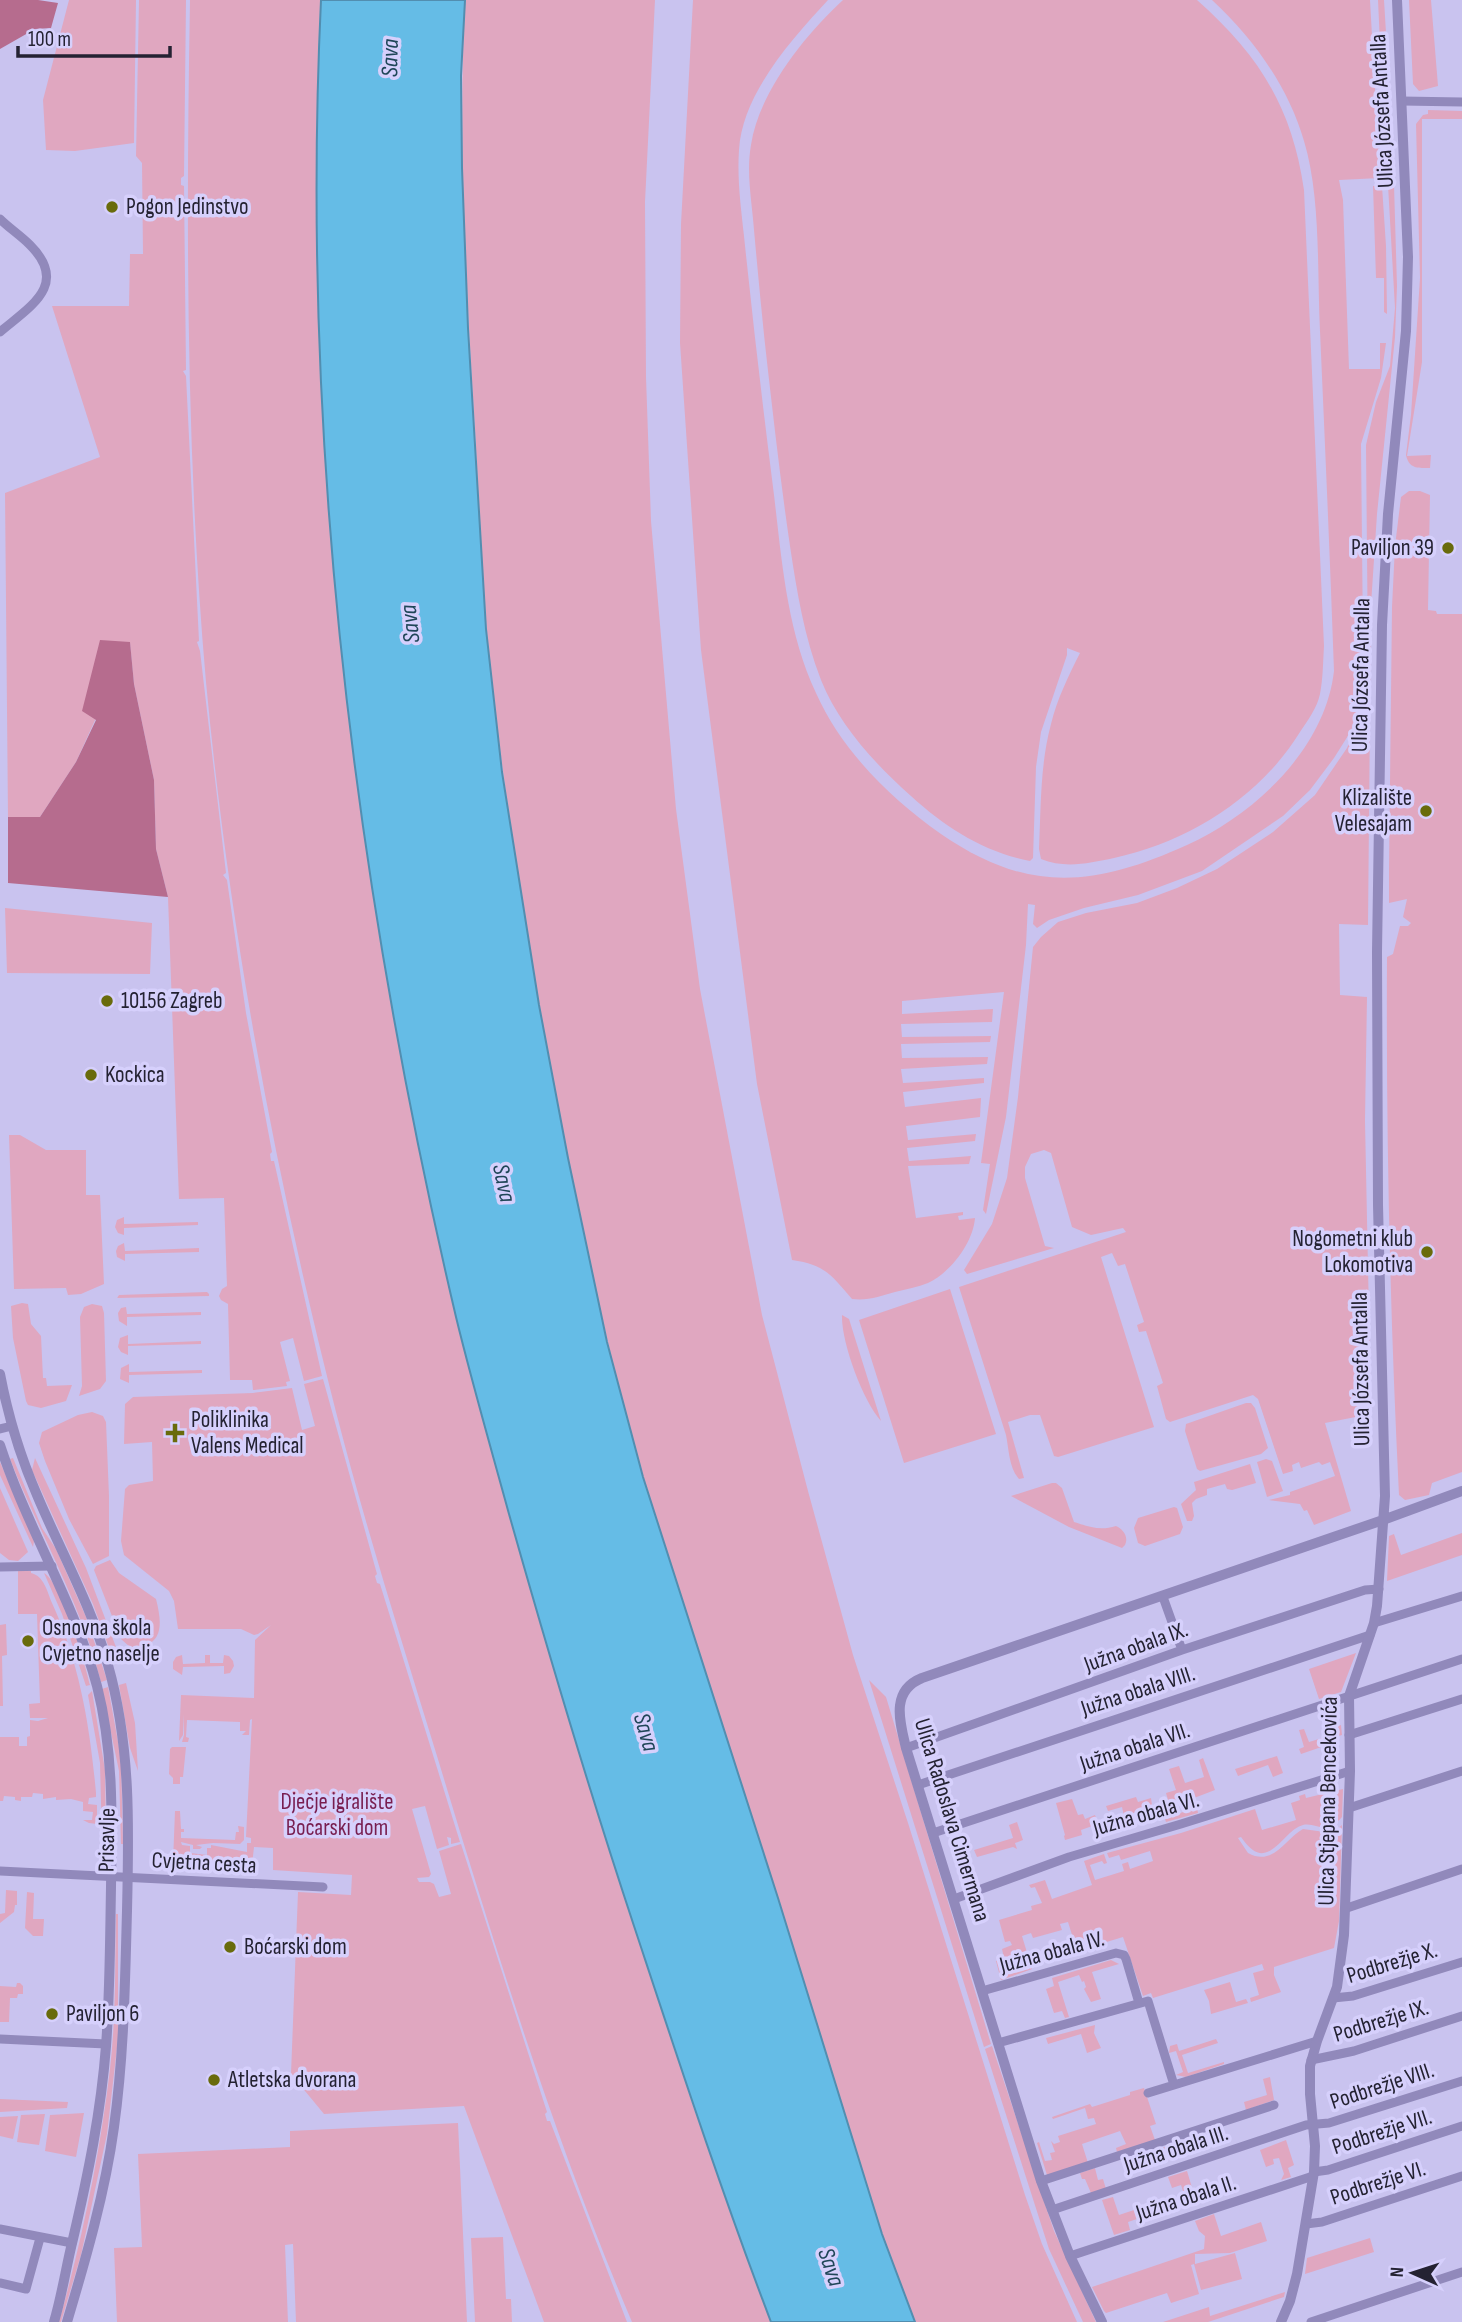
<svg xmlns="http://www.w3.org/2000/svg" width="1462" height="2322" font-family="'Sofia Sans Condensed',sans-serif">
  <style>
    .green { fill: #e0a7c0 }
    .forest { fill: #b66c8e }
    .water { fill: #65bce6; stroke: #528eb0; stroke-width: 2 }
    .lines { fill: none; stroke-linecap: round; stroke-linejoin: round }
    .minor { stroke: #9189bb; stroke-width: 9 }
    .tertiary { stroke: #9189bb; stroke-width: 10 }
    .poi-dot { fill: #696b0c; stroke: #d6d0fc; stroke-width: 2.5 }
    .labels { text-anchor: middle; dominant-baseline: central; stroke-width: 7; stroke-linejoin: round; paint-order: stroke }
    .street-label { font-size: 23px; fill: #242232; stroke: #d6d0fc }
    .poi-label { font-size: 23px; fill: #242232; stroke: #d6d0fc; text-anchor: start }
    .park-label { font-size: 23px; fill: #781e50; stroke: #d6d0fc }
    .water-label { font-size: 24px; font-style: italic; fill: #1f4658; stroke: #d6d0fc }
  </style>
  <rect width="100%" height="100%" fill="#c9c3ef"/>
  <path class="green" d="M69,0H136L134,143L75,151L46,150L43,100Z
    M139,0H186L184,176L181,178V185L184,186L186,370L183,371L186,376L199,641L197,642L200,651L226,873L223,875L227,880L246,1013L272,1152L270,1154L271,1161H274L322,1376L304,1381L293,1338L280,1342L290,1381L286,1382L287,1386L253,1390L252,1380H230L228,1304L221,1300L219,1296L222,1289L227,1286L224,1198L179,1199L168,897L156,849L154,780L134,684L130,643L76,762L40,817H8L5,493L100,457L52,306H129L130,254H143L142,163L136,156Z
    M190,0H321L317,173L318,263L456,1318L533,1600L694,2109L771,2322H632C554,2139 495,1947 437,1756C402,1642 366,1528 336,1412C275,1173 229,928 206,682C186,455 186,227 190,0Z
    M465,0H655L645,202L646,377L651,521L676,809L700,989L762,1315L808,1491L853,1655L908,1823L1025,2195L1042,2244L1077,2322H915L882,2234L630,1434C586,1257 550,1079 522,899C508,810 495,722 487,632C480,565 479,497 475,429C466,286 458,143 465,0Z
    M693,0H828C792,39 742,94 739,150C737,179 741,208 744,236C753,323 763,409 774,495C782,562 787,631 816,693C842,751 890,798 941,834C1028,894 1094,887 1187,845C1255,814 1325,749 1334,671C1330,558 1325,444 1320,331C1317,271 1321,197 1304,141C1288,86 1253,38 1212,0H1370L1380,178L1339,180L1343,200L1349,369H1380V343H1386L1381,378L1361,444L1363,641L1360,700L1351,731L1334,758L1310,790L1283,816L1202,871L1138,895L1084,908L1049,920L1037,928L1033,924L1035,905L1028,904L1026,945L1006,1117L986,1214L983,1210L990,1164L981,1163L1004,992L902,1001V1014L993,1009L992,1022L901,1024L902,1037L991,1036L990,1042L901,1044L902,1058L988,1057L987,1064L901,1069L903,1083L984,1078V1083L903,1092L905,1107L981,1098L980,1117L906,1126L908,1140L976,1134L975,1141L907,1148L909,1161L971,1156L969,1164L908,1166L916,1218L963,1212V1215L958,1216L959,1220L975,1218C973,1243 951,1272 928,1283C918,1287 906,1289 895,1292C881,1296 868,1301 852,1299C831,1275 826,1265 792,1260L757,1084L701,650L680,343L681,224Z
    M843,0H1197C1259,55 1292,107 1304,190L1324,646C1323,662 1323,679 1320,694C1317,708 1308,720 1300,732C1260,797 1189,842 1114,858C1090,863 1065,869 1041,859L1039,849C1041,807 1040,765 1051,724C1057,699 1069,675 1080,653L1067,648V655L1041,732L1036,767L1033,858L1030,861C984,852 946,828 911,796C875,764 839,725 821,680C804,636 797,592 790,546C781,485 774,423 767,362C762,318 758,274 754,230C752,202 746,173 751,145C759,92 805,35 843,0Z
    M1378,0H1384L1389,82L1387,83L1386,90L1382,87Z
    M1409,0H1431L1438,86L1419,91L1413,84Z
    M1383,99H1390L1393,180L1388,181Z
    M1428,110L1462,111V119H1422V362L1407,456L1431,455L1430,468C1418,468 1409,469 1406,455L1411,415L1420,278L1416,124L1423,115L1428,114Z
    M1388,185H1394L1397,286L1395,337L1377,514L1371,605L1368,925L1339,924L1340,995L1367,997L1365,1121L1371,1414L1325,1423L1351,1511L1314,1525L1307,1510L1304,1511L1300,1504L1269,1500L1290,1495V1492L1335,1476L1330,1462L1322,1465L1319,1462L1301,1468L1299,1462L1292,1465L1293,1471L1283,1474L1258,1399L1253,1395L1170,1422L1166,1419L1157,1386L1163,1383L1146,1331L1139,1332L1137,1325L1144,1322L1125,1264L1118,1266L1112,1253L1101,1257L1154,1427L1058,1457L1054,1456L1040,1415H1030L1008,1422L1024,1478L1019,1479C1009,1468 1009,1450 1006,1435L959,1287L1126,1232L1123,1228L1091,1235L1072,1227L1051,1153L1044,1150L1031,1154L1025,1167V1178L1045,1246L1054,1248L967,1274L964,1270L992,1224L1007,1178L1018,1097L1033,947L1041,937L1058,922L1086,913L1137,903L1177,888L1217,869L1273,832L1315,795L1347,748L1360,720L1366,698L1368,660L1366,445L1376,402L1390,366L1395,308Z
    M1373,186H1382L1386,246L1387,314L1384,312V278H1376Z
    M1409,491H1420L1430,495L1428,610L1436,611L1437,614H1462V1472L1432,1483L1429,1495L1405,1500L1399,1495C1390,1315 1386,1137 1387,957L1393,954L1400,926H1408L1411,923L1403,917L1407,899L1389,903V871L1392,607L1395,546L1401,497Z
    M5,908L152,923L150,974L7,973Z
    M9,1135H20L46,1150H86V1195H100L104,1284L81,1294L68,1295L66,1288L14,1289Z
    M124,1217V1224L198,1222V1225L124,1228V1235L118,1233L115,1227L117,1220Z
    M124,1243L125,1251L199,1248V1252L125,1254V1261L117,1257L116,1251L118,1246Z
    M950,1289L996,1434L904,1463L859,1320Z
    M207,1292L209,1294V1296L117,1298L119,1295Z
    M22,1303L28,1304L31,1324L41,1336L43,1378H46L47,1386L72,1385L66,1401L41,1408L28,1405L26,1401L13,1338L11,1306Z
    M92,1304L102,1306L104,1313L106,1381L100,1389L79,1396L82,1386L80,1317L84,1307Z
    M126,1307L127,1314L201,1312V1315L127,1317V1326L119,1321L118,1313L121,1308Z
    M842,1315L849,1319L881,1421C863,1401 841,1342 842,1315Z
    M128,1335V1344L201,1341V1344L128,1346V1355L121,1352L118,1347L120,1338Z
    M129,1364V1372L202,1370V1373L129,1375V1383L120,1379L121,1368Z
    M323,1379L377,1574L375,1576L377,1583L380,1584L460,1842L451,1844V1838L447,1837L449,1845L437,1849L425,1806L412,1809L431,1874L429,1877L417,1878L419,1882H430L434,1884L439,1897L451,1894L439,1851L461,1844L547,2112L545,2114L547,2121H550L627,2322H544L464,2106L324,2114L291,2074L298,1892L351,1895L352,1875L273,1870V1848L254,1847L252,1865L173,1862L175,1811H180L181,1829H184V1832H181V1838L235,1840L236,1832H239L238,1826L244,1827V1840L240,1844L213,1843L196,1845L202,1847L200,1849H193V1845L181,1842L182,1845L190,1846V1853L207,1855V1848H211V1845L247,1852V1843H251V1838L246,1837L252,1719L250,1720L249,1735H242L246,1731H240V1722L187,1720L186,1737L189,1738L188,1742H182L184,1735L183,1714V1735L179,1741L181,1695L254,1698L255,1640L271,1625L258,1634L254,1635L241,1629H178L174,1601L169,1591L124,1555L121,1541L125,1489L129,1485L153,1481L152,1442L124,1444L125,1404L133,1397L253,1393L292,1388L302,1430L315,1426L304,1384Z
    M1246,1403H1251L1255,1408L1268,1448L1261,1454L1200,1471L1197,1469L1185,1431L1186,1424Z
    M92,1412L103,1416L106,1422L109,1496V1556L93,1564L69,1519L45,1461L39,1443L42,1432L78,1415Z
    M13,1458L42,1528L56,1549L86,1617L107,1680L101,1682C81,1604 40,1534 10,1459Z
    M35,1458L86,1568L119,1655L109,1648L93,1604L32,1470Z
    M1266,1459L1272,1461L1283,1491L1267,1497L1257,1462Z
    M0,1462L34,1541L33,1547L0,1475Z
    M1250,1464L1256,1483L1232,1490L1227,1489L1225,1484L1207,1489V1495L1196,1499L1192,1503L1194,1516L1192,1521H1187L1181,1504L1196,1490L1194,1482Z
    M1052,1483H1056L1062,1488L1074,1522C1090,1527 1100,1531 1116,1526C1123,1529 1129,1537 1125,1545L1122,1548L1069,1527L1011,1496Z
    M0,1488L28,1552L18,1561L9,1560L0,1553Z
    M1174,1507L1177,1508L1183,1527L1180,1534L1145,1546L1138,1543L1134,1528L1138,1518Z
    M1462,1533V1555L1387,1581L1389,1536L1394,1534L1401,1555Z
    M110,1560L119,1573L156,1599C163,1626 163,1647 131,1648L121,1639L94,1570L96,1566Z
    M18,1571H31V1573C44,1576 47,1591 52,1603C80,1664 90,1727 96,1793V1797L89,1798L88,1804L97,1805V1824L89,1823L83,1820H92L93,1812L83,1811V1802L71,1799L56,1800V1797L43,1799V1794L33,1793L32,1797H21V1801L15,1800V1797L4,1796L3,1801H0V1737H19V1746H27V1737L30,1736V1720L38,1721L48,1718H30L29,1704L40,1703L37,1614H18Z
    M44,1573C61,1582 85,1663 90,1685L86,1686L62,1614Z
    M6,1624L7,1655L2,1656L3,1706H0V1625Z
    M1356,1653L1341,1692L1319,1699L1309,1669Z
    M182,1655L183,1664L205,1663V1655H210V1663H223L224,1655L229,1656L233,1661L234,1666L230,1673L224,1674V1666L183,1667L182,1675L173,1669V1662L176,1657Z
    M869,1680L886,1697L991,2044L984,2047Z
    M126,1683L135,1723L138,1771L130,1748L119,1685Z
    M108,1687L121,1758L123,1844H121L119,1771L102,1689Z
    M92,1691L105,1770L106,1842L102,1841L100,1763L88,1695Z
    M1341,1725L1342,1735L1331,1738L1333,1743L1301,1754L1299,1749L1304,1747L1299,1730L1304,1729L1309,1742L1332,1735L1330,1729Z
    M186,1747L183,1777H180V1784H173V1778L169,1774L170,1749L172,1747Z
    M1277,1756L1283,1773L1273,1777L1268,1765L1238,1776L1235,1769Z
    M1203,1758L1215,1790L1194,1798L1192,1794L1176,1799L1180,1813L1197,1808L1198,1813L1166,1822L1160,1803L1168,1800L1166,1793L1176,1790L1169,1769L1179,1766L1185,1783L1204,1777L1199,1760Z
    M1343,1789L1342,1817L1331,1829C1322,1829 1312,1823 1303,1825C1281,1831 1268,1877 1241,1837L1238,1838L1248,1853C1273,1867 1285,1839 1303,1829L1332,1833L1342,1825L1339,1921L1334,1948L1274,1967V1975L1281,1992L1251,2002L1250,1998L1259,1995L1253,1973L1264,1970L1262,1964L1153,1998L1151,1993L1143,1996L1123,1937L1077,1951L1068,1922L1060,1924L1062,1930L1033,1938L1031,1933L1022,1936L1032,1969L1001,1980L996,1961L1004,1958L1002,1949L1012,1945L1010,1941L1005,1942L999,1920L1032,1910L1031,1906L1042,1903L1035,1887L1031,1888L1029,1885L1045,1880L1052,1899L1092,1885L1084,1861L1104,1854L1107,1863L1104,1864L1102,1861L1090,1865L1095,1880L1124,1871L1122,1864L1128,1862L1130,1869L1153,1861L1150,1851L1121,1860L1119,1855L1109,1858L1107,1853L1181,1833L1255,1809L1262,1830L1296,1820L1291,1803L1300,1800L1299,1796L1305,1794L1306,1798Z
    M1136,1797L1138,1802L1151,1798L1152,1805L1146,1807L1147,1809L1124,1816L1122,1807L1108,1811L1106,1806Z
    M1072,1799L1078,1815L1083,1814L1085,1819L1095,1815L1098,1824L1081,1830L1082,1835L1065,1840L1064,1836L1065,1835L1056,1803Z
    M1017,1822L1023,1840L1015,1843L1017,1849L1013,1847L977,1857L974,1850L1013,1838L1009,1825Z
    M6,1890L17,1891V1905H15L14,1912L0,1923V1914L5,1913Z
    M27,1892L34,1893L33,1919H44L43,1936H33L25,1928Z
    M116,1914H118V2039L107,2134L81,2255L61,2322H59C82,2240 100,2154 110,2069C116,2018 115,1965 116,1914Z
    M1111,1960L1119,1964L1092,1972L1101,1999L1091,2002L1084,1989L1086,1987L1084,1981L1082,1982L1079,1975L1058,1982L1069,2017L1065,2018L1062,2011L1054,2013L1046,1989L1054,1986L1052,1978Z
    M1230,1982L1236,2002L1246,1999L1248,2003L1211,2014L1209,2001L1204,1990Z
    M17,1983H20L23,1986V1994H18L17,1998H10L9,2022H0V1986L16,1987Z
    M1095,2025L1094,2033L1101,2048L1087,2053L1081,2034L1048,2044L1046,2038Z
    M1216,2039L1218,2043L1182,2055L1188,2073L1224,2062V2064L1186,2077L1176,2075L1183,2072L1176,2051L1169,2053L1170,2046L1177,2044L1179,2051Z
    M992,2046L1054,2231L1096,2322H1083L1049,2249L985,2049Z
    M1270,2077L1274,2100L1246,2110L1244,2102L1267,2095L1263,2079Z
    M1144,2088L1156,2124L1150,2126L1155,2140L1117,2152L1116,2148L1126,2144L1120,2131L1082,2144L1088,2163L1047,2175L1037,2143L1039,2142L1045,2161L1052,2160L1050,2153L1055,2152L1051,2141L1054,2144L1060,2142L1058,2136L1096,2124L1094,2118L1088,2119L1085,2108L1053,2119L1052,2117L1090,2104L1092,2107L1130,2095V2092Z
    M0,2099L68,2102L67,2108L0,2112Z
    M84,2113L76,2157L45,2151L50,2115Z
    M45,2114L39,2145L17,2142L21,2115Z
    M18,2116L13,2139L0,2136V2117Z
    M458,2123L467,2322H296L293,2244L285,2245L288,2322H117L114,2248L142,2247L138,2154L290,2147V2131Z
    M1203,2134L1207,2135L1211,2145L1127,2171L1124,2161Z
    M1286,2140L1294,2165L1288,2168L1291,2177L1281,2180L1284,2174L1279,2158L1273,2159L1274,2164L1266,2167L1260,2150Z
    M1095,2168L1098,2180L1103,2179L1106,2189L1091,2193L1085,2179H1082L1080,2173Z
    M1187,2171L1193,2191L1184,2194L1181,2185L1172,2188L1168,2177Z
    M1113,2197L1119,2215L1140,2208L1143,2217L1128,2222L1130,2230L1114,2235L1102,2200Z
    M1214,2214L1221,2236L1261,2222L1267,2241L1230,2253L1195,2254V2264L1235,2253L1242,2279L1201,2290L1194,2264L1191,2265L1199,2294L1171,2303L1167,2293L1106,2313L1104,2311L1092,2287L1204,2249L1205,2236L1199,2231L1195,2221Z
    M503,2237L506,2299H511L512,2322H475L471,2238Z
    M1370,2238L1374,2252L1305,2274L1307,2258Z
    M1285,2292L1284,2297L1208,2322H1163L1209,2307L1210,2316Z"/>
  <path class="forest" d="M0,0H38L58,3L51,28L35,29L0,49Z
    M100,640L130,642L134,684L154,780L156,849L168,897L8,883V817H40L76,762L96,720L82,711Z"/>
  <path class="water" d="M321,0H465L461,76L462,168L468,328L486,629L502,772L539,1005L568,1158L607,1342L643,1477L778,1898L882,2234L915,2322H771C721,2191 678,2059 634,1926C589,1790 548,1652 509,1514C491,1448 472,1383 456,1317C355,888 300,442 321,0Z"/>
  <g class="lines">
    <path class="minor" d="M1402,101L1462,102
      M0,219C9,228 20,235 30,245C70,285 29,307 0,332
      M0,1429L12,1426
      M0,1567L52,1566
      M1163,1597L1182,1650
      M1374,1623L1462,1596
      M1349,1735L1462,1699
      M906,1748L1182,1650L1365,1590L1379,1589
      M918,1785L1370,1635
      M1349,1808L1462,1771
      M933,1833L1462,1659
      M0,1871L323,1887
      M954,1899L1069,1857L1181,1824L1350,1771
      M1347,1908L1462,1869
      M982,1991L1116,1953L1124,1955L1126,1959L1139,2003
      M1333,1998L1353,1996L1462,1962
      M0,2039L106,2044
      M998,2043L1148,2001L1174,2085
      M1311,2060L1354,2051L1462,2016
      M1148,2093L1317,2041
      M1314,2172L1328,2170L1462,2126
      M1041,2181L1274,2105
      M1052,2210L1306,2125L1329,2123L1462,2081
      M1306,2224L1322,2222L1462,2176
      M0,2229L72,2243
      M1070,2256L1313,2176
      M0,2283L26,2289L40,2238
      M1311,2322L1462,2272"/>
    <path class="tertiary" d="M0,1374C8,1416 20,1456 37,1495C61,1552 91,1605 108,1665C131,1746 129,1828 127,1911C125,1983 124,2055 114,2127C105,2193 86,2258 67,2322
      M0,1445C27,1528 74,1601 97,1686C114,1752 112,1819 111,1887C110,1940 110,1993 106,2046C101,2112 88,2175 73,2239C66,2267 62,2295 54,2322
      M1102,2322L1070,2256L1041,2181L906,1748C900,1722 890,1691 922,1678L1383,1520L1462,1491
      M1281,2322L1290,2301L1297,2274L1314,2172L1315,2146L1310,2094V2066L1317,2041L1337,1987L1344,1935L1350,1771L1349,1696L1374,1623L1377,1606L1385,1496L1378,1205L1377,952L1382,625L1388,514L1406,331L1408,257L1397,0"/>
  </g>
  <g class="poi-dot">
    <circle cx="112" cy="207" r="7"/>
    <circle cx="1448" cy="548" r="7"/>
    <circle cx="1426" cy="811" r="7"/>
    <circle cx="107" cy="1001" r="7"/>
    <circle cx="91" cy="1075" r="7"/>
    <circle cx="1427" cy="1252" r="7"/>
    <path d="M171.5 1422.5h7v7h7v7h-7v7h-7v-7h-7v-7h7z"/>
    <circle cx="28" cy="1641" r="7"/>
    <circle cx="230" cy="1947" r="7"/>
    <circle cx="52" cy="2014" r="7"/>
    <circle cx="214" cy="2080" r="7"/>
  </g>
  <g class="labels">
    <g class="street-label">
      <text transform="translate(1382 111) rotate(-93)">Ulica Józsefa Antalla</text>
      <text transform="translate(1361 675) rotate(-89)">Ulica Józsefa Antalla</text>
      <text transform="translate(1361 1369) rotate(-91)">Ulica Józsefa Antalla</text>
      <text transform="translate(1136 1647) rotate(-20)">Južna obala IX.</text>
      <text transform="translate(1138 1691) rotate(-18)">Južna obala VIII.</text>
      <text transform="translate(1135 1747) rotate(-18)">Južna obala VII.</text>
      <text transform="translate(1328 1801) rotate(-89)">Ulica Stjepana Bencekovića</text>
      <text transform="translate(1146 1814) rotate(-16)">Južna obala VI.</text>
      <text transform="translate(952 1820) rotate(73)">Ulica Radoslava Cimermana</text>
      <text transform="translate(107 1840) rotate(-89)">Prisavlje</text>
      <text transform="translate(204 1863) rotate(3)">Cvjetna cesta</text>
      <text transform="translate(1052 1952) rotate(-15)">Južna obala IV.</text>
      <text transform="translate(1392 1963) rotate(-17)">Podbrežje X.</text>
      <text transform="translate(1381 2021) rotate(-17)">Podbrežje IX.</text>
      <text transform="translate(1382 2086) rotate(-18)">Podbrežje VIII.</text>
      <text transform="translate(1382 2132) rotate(-18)">Podbrežje VII.</text>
      <text transform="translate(1176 2149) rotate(-18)">Južna obala III.</text>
      <text transform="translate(1378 2183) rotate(-18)">Podbrežje VI.</text>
      <text transform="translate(1186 2198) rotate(-18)">Južna obala II.</text>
    </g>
    <g class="poi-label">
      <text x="126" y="207">Pogon Jedinstvo</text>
      <text x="1434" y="548" text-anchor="end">Paviljon 39</text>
      <text x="1412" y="798" text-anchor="end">Klizalište<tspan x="1412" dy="26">Velesajam</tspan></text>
      <text x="121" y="1001">10156 Zagreb</text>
      <text x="105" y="1075">Kockica</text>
      <text x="1413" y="1239" text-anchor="end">Nogometni klub<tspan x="1413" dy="26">Lokomotiva</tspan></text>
      <text x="191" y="1420">Poliklinika<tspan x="191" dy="26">Valens Medical</tspan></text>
      <text x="42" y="1628">Osnovna škola<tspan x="42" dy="26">Cvjetno naselje</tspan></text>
      <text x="244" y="1947">Boćarski dom</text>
      <text x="66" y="2014">Paviljon 6</text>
      <text x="228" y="2080">Atletska dvorana</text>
    </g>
    <g class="park-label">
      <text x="337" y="1802">Dječje igralište<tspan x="337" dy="26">Boćarski dom</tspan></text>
    </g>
    <g class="water-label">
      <text transform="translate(390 58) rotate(-89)">Sava</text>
      <text transform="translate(410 624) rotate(-96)">Sava</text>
      <text transform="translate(504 1183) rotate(78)">Sava</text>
      <text transform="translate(646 1732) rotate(74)">Sava</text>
      <text transform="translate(831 2267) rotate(71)">Sava</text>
    </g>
  </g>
  <g transform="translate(1413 2273) rotate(273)" stroke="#d6d0fc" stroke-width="5" paint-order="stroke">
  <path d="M0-5L12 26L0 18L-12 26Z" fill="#242232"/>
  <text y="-10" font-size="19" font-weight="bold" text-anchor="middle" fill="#242232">N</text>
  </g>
  <path d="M18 46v10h152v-10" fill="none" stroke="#242232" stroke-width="3.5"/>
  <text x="28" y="46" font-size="21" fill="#242232" stroke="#d6d0fc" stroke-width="5" paint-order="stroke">100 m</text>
</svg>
